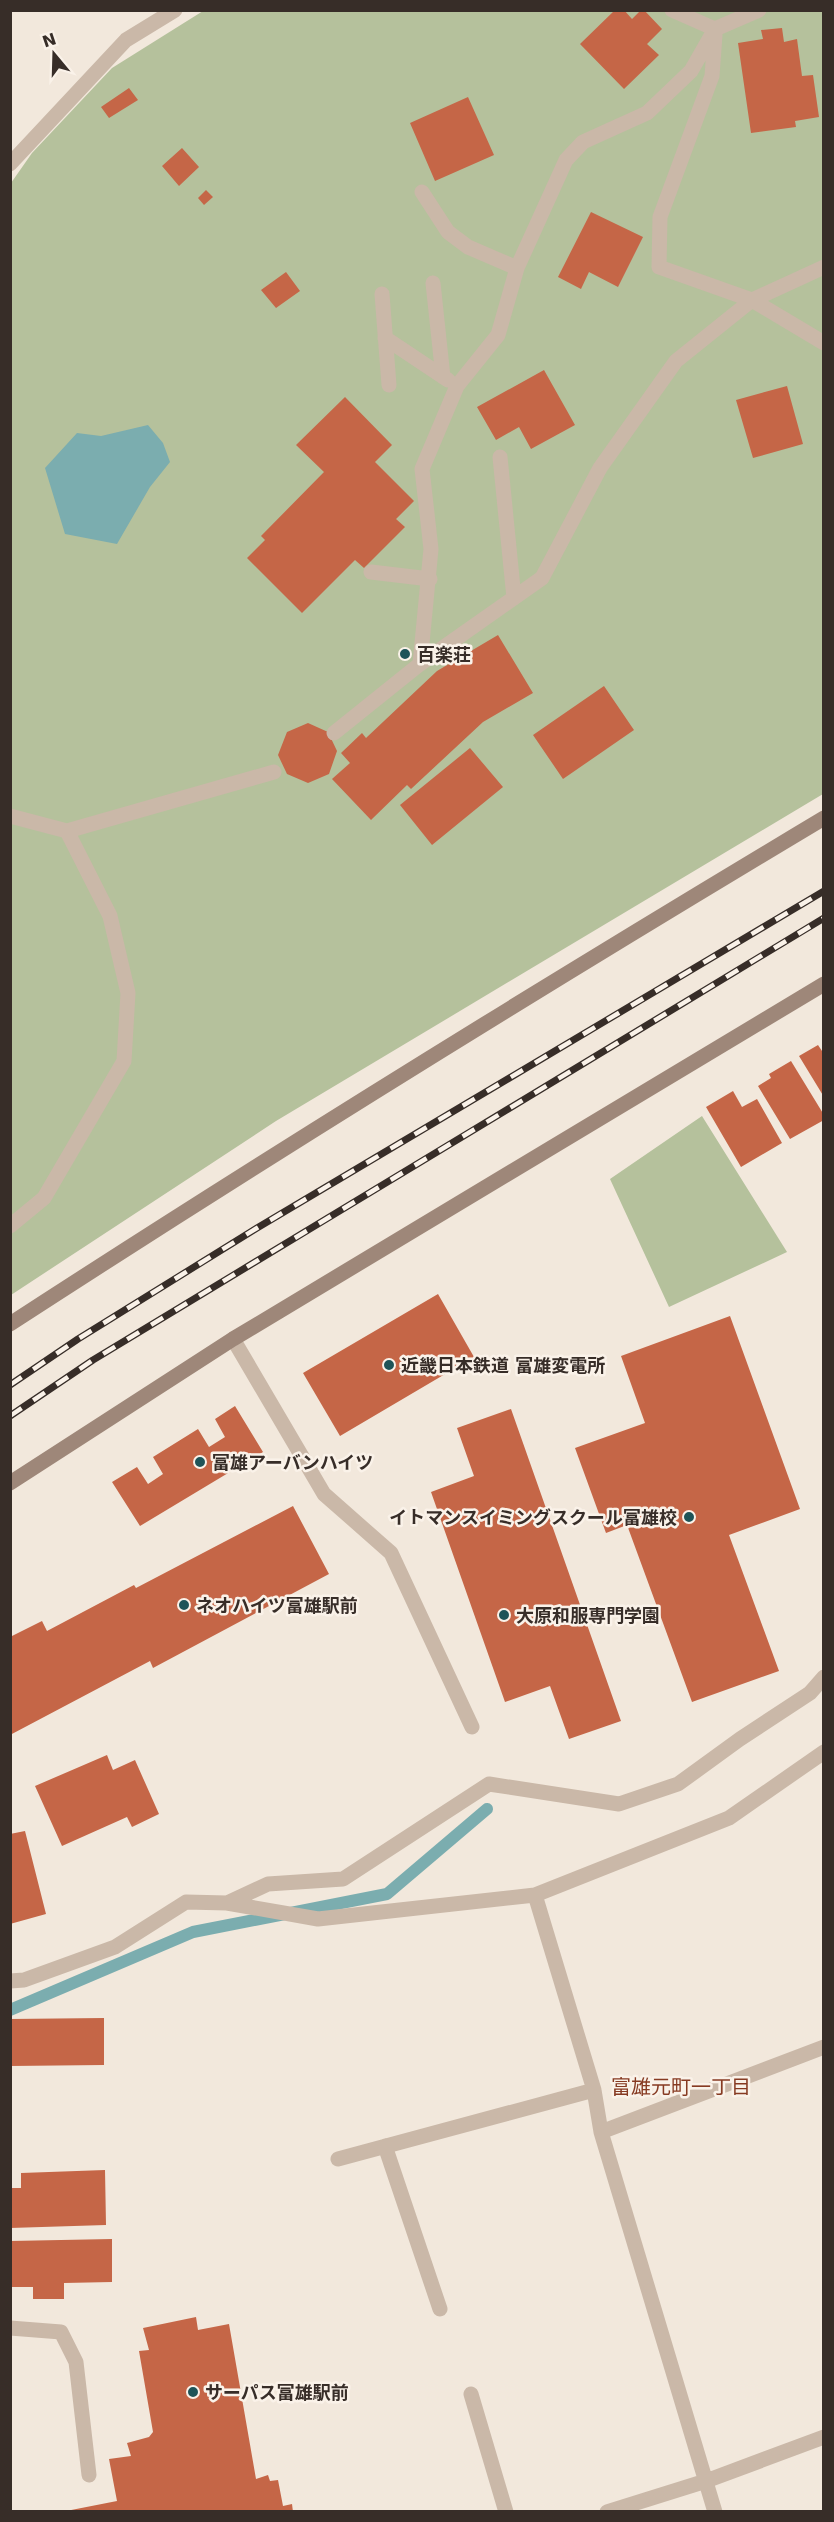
<svg xmlns="http://www.w3.org/2000/svg" width="834" height="2522" font-family="'DejaVu Sans','Noto Sans JP',sans-serif">
  <style>
    .green { fill: #b5c19c }
    .water { fill: #7badaf }
    .lines { fill: none; stroke-linecap: round; stroke-linejoin: round }
    .stream { stroke: #7badaf; stroke-width: 12 }
    .building { fill: #c56647 }
    .lane { stroke: #cab8a8; stroke-width: 15 }
    .street { stroke: #cab8a8; stroke-width: 15 }
    .secondary { stroke: #9e8779; stroke-width: 15 }
    .rail-casing { stroke: #372d28; stroke-width: 7 }
    .rail { stroke: #faf2e9; stroke-width: 4.5; stroke-dasharray: 14; stroke-linecap: butt }
    .poi-dot { fill: #1e5458; stroke: #faf2e9; stroke-width: 2 }
    .labels { text-anchor: middle; dominant-baseline: central; stroke-width: 5; stroke-linejoin: round; paint-order: stroke }
    .poi-label { font-size: 18px; font-weight: bold; fill: #372d28; stroke: #faf2e9; text-anchor: start }
    .neighbourhood-label { font-size: 20px; fill: #863a22; stroke: #faf2e9 }
  </style>
  <rect width="100%" height="100%" fill="#f2e8dc"/>
  <path class="green" d="M203,11H823V794L276,1121L11,1295V183L32,153L112,68Z
    M702,1116L787,1252L669,1307L610,1179Z"/>
  <path class="water" d="M148,425L163,443L170,462L150,487L117,544L65,534L45,468L77,433L101,436Z"/>
  <g class="lines">
    <path class="stream" d="M10,2010L193,1932L387,1894L487,1809"/>
  </g>
  <path class="building" d="M615,10H624L632,19L641,10H644L662,29L647,44L659,55L624,89L580,44Z
    M782,28L784,42L797,39L802,76L813,75L819,117L795,121L796,127L751,133L738,43L763,39L761,30Z
    M129,88L138,100L109,118L101,107Z
    M468,97L494,155L435,181L410,123Z
    M182,148L199,167L179,186L162,166Z
    M206,190L213,197L204,205L198,198Z
    M591,212L643,237L618,287L589,272L581,289L558,277Z
    M286,272L300,291L276,308L261,290Z
    M544,370L575,425L531,449L519,427L496,440L477,407Z
    M787,386L803,444L753,458L736,400Z
    M345,397L392,445L375,462L414,501L396,519L405,527L364,568L355,560L302,613L247,558L265,540L261,536L324,472L296,445Z
    M498,635L533,693L483,722L411,789L407,785L371,820L332,779L350,763L341,753L362,733L366,738L437,671Z
    M604,686L634,730L563,779L533,735Z
    M308,723L328,732L337,751L329,774L308,783L287,774L278,755L287,732Z
    M470,748L503,787L432,845L400,805Z
    M818,1045L824,1054V1097L799,1056Z
    M791,1061L824,1115V1120L790,1139L758,1086L771,1078L769,1074Z
    M733,1091L742,1107L757,1099L782,1143L741,1167L706,1107Z
    M438,1294L474,1357L340,1436L303,1373Z
    M730,1316L800,1509L729,1535L779,1671L692,1702L627,1525L606,1533L575,1448L645,1423L621,1356Z
    M235,1406L263,1452L140,1526L112,1482L137,1467L148,1484L163,1474L153,1457L198,1429L209,1447L225,1437L215,1419Z
    M511,1409L621,1721L569,1739L550,1686L505,1702L431,1492L474,1476L457,1428Z
    M293,1506L329,1574L153,1668L150,1661L10,1735V1637L42,1621L47,1631L134,1585L136,1588Z
    M107,1755L113,1770L135,1760L159,1814L132,1827L127,1817L62,1846L35,1786Z
    M25,1831L46,1914L10,1924V1834Z
    M104,2018V2065L10,2066V2019Z
    M105,2170L106,2225L10,2228V2188H21V2173Z
    M112,2239V2282L64,2283V2299H33V2287H10V2241Z
    M196,2317L198,2330L229,2324L256,2479L268,2475L270,2481L278,2480L283,2506L292,2504L293,2512H61L117,2501L109,2459L131,2456L127,2443L149,2437L153,2432L139,2351L149,2350L143,2328Z"/>
  <g class="lines">
    <path class="lane" d="M672,10L715,29L759,10
      M715,35L712,76L660,217L659,267L752,300L824,343
      M422,192L448,232L468,247L517,268
      M433,283L443,377
      M382,294L389,385
      M385,338L448,380
      M500,457L514,598
      M371,572L430,579
      M420,664L431,549L422,469L457,386L498,335L517,268L566,160L583,142L647,113L691,71L715,29
      M334,733L420,664L542,578L600,468L676,361L752,300L824,267
      M10,816L67,831L274,772
      M10,1226L44,1198L124,1061L128,993L110,916L67,831
      M233,1339L324,1494L391,1553L472,1727"/>
    <path class="street" d="M10,164L126,40L175,10
      M535,1895L594,2090L601,2132L715,2512
      M227,1903L268,1884L343,1879L489,1784L619,1804L678,1784L740,1739L810,1693L824,1677
      M10,1981L24,1980L115,1947L186,1902L227,1903L318,1919L535,1895L729,1818L824,1752
      M601,2132L824,2047
      M385,2146L440,2309
      M338,2159L594,2090
      M10,2328L61,2332L76,2362L89,2475
      M471,2394L506,2512
      M607,2512L706,2481L824,2437"/>
    <path class="secondary" d="M10,1324C278,1150 550,982 824,818
      M10,1483L233,1339L824,984"/>
    <g class="rail-casing">
      <path id="rail" d="M10,1385L78,1339L257,1228L824,891
        M10,1416L93,1360L824,918"/>
    </g>
    <use href="#rail" class="rail"/>
  </g>
  <g class="poi-dot">
    <circle cx="405" cy="654" r="6"/>
    <circle cx="389" cy="1365" r="6"/>
    <circle cx="200" cy="1462" r="6"/>
    <circle cx="689" cy="1517" r="6"/>
    <circle cx="184" cy="1605" r="6"/>
    <circle cx="504" cy="1615" r="6"/>
    <circle cx="193" cy="2392" r="6"/>
  </g>
  <g class="labels">
    <g class="poi-label">
      <text x="417" y="654">百楽荘</text>
      <text x="401" y="1365">近畿日本鉄道 富雄変電所</text>
      <text x="212" y="1462">富雄アーバンハイツ</text>
      <text x="677" y="1517" text-anchor="end">イトマンスイミングスクール富雄校</text>
      <text x="196" y="1605">ネオハイツ富雄駅前</text>
      <text x="516" y="1615">大原和服専門学園</text>
      <text x="205" y="2392">サーパス富雄駅前</text>
    </g>
    <g class="neighbourhood-label">
      <text x="681" y="2087">富雄元町一丁目</text>
    </g>
  </g>
  <rect width="834" height="2522" fill="none" stroke="#372d28" stroke-width="24"/>
  <g transform="translate(54 54) rotate(341)" stroke="#faf2e9" stroke-width="4.5" paint-order="stroke">
  <path d="M0-4.5L10 22L0 15L-10 22Z" fill="#372d28"/>
  <text y="-9" font-size="16" font-weight="bold" text-anchor="middle" fill="#372d28">N</text>
  </g>
</svg>
